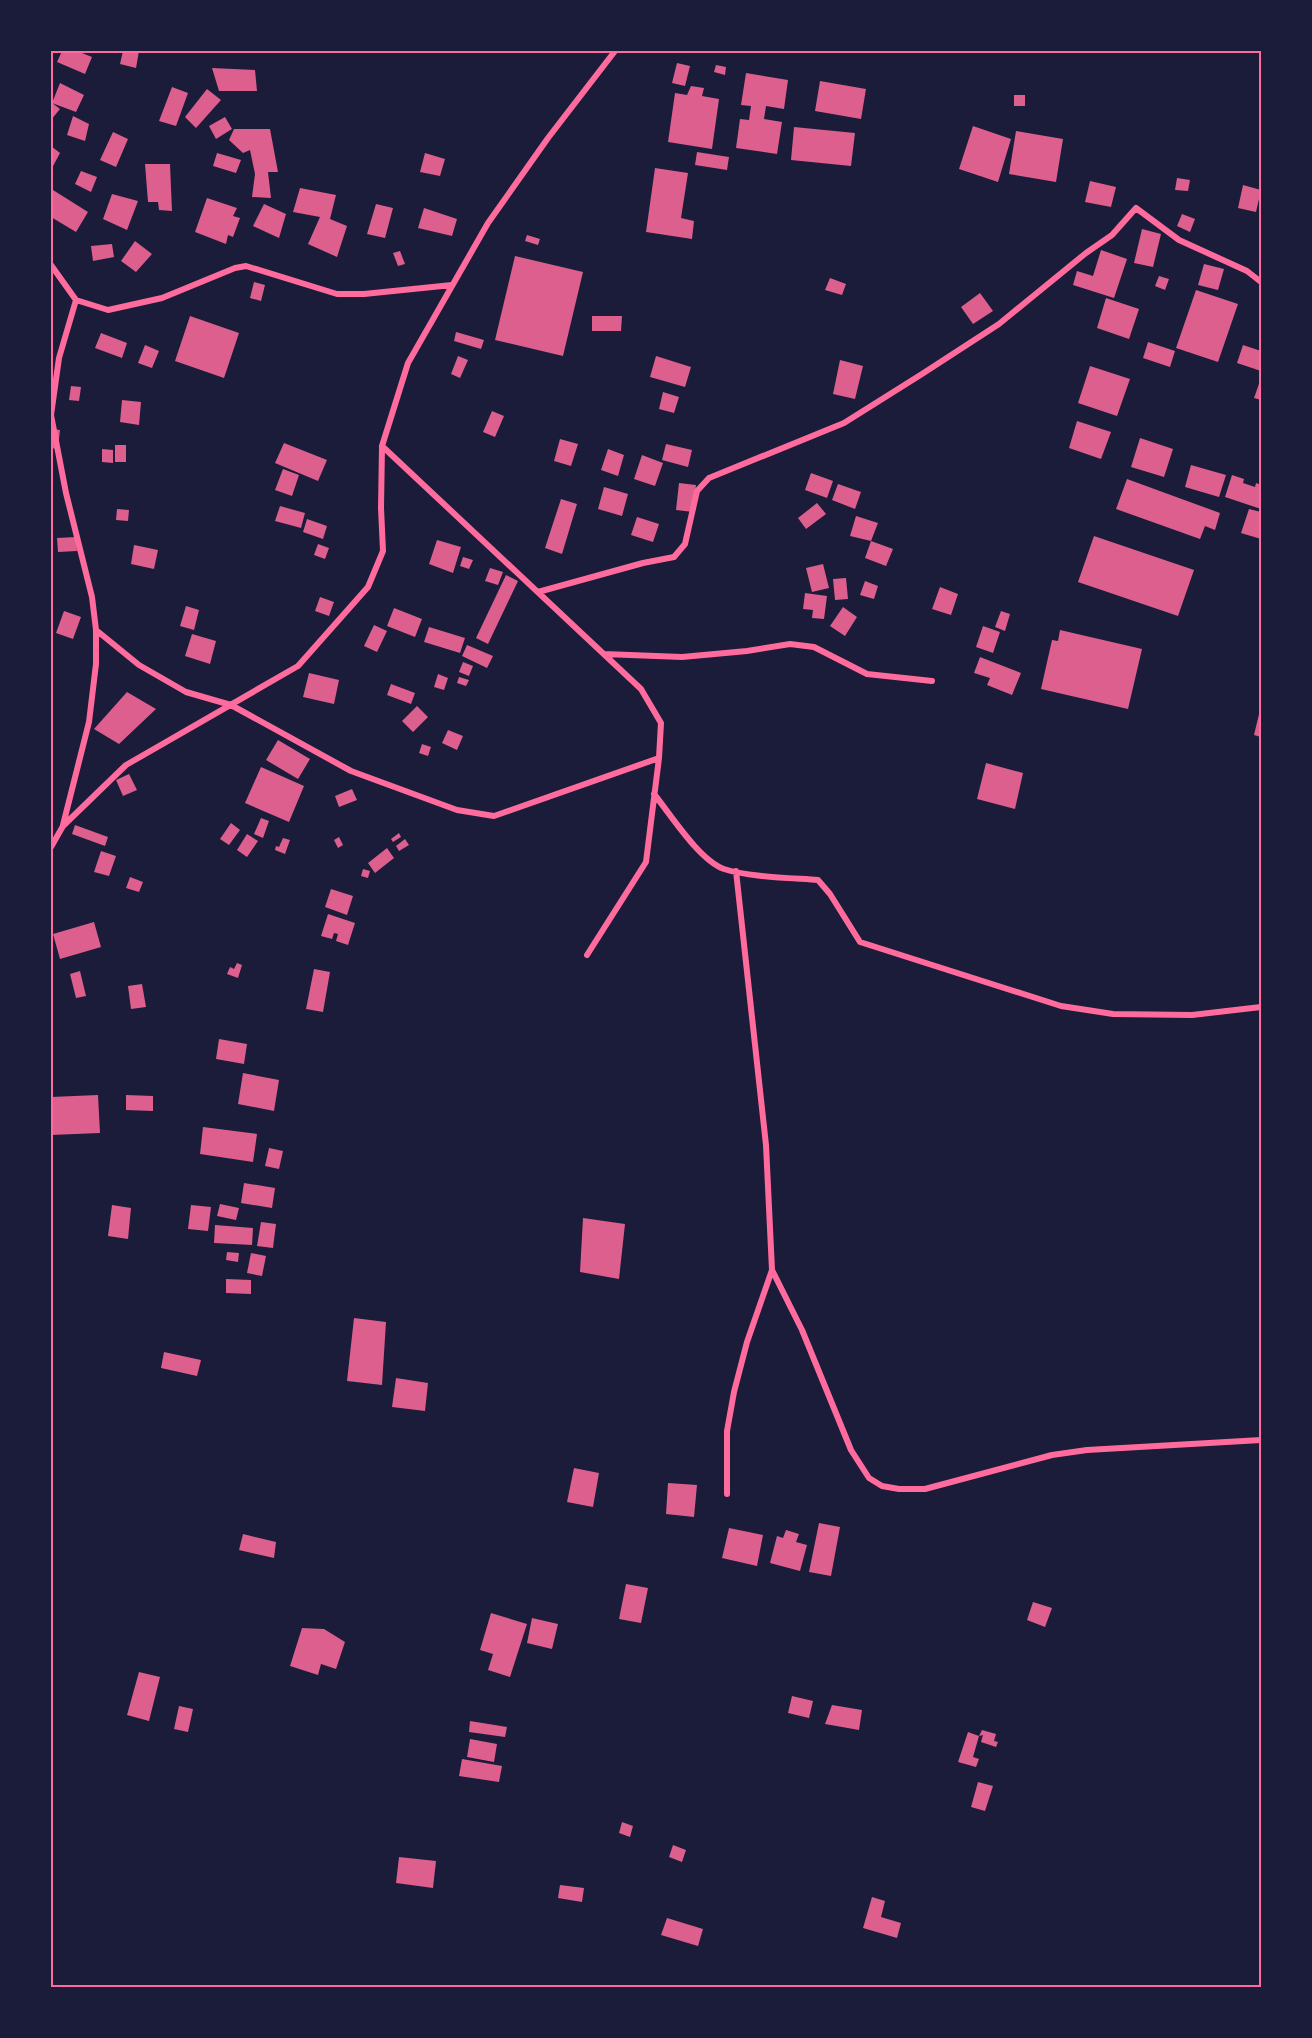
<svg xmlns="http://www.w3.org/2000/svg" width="1312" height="2038" font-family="Literata,serif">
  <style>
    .building { fill: #dd5f8e }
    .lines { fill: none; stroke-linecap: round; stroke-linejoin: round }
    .minor { stroke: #ff6b9d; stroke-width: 6 }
    .neatline { fill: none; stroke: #ff6b9d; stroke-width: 2 }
  </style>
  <rect width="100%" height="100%" fill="#1b1b3a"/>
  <path class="building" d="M62,51H77L92,57L85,74L57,62Z
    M123,51H139L136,68L120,64Z
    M677,63L690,66L685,86L672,83Z
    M716,65L726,67L725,75L714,72Z
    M212,68L255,70L257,91H219Z
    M746,73L788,80L784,109L766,106L764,119L782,122L777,154L736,148L740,119L749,120L751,106L741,105Z
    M820,81L866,89L861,119L815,111Z
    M60,83L84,95L76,112L52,103Z
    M691,86L704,88L702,96L719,99L712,149L668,142L675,93L687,95Z
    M172,87L188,93L176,126L159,121Z
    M207,89L221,100L196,128L185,117Z
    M1014,95H1025V106H1014Z
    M51,102L60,109L51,120Z
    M73,116L89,124L85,141L67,135Z
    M225,117L232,129L216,139L209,126Z
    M973,126L1011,139L998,182L959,169Z
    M794,127L855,133L851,166L791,160Z
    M234,129H270L278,172H268L271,198L252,197L255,174L250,150L243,153L229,140Z
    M1016,131L1063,139L1056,182L1009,174Z
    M113,132L128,139L116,167L100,160Z
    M51,146L60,153L51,170Z
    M697,152L729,157L727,170L695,165Z
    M217,153L241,160L236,173L213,166Z
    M425,153L445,159L440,176L420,172Z
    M145,164H170L172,211L159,210L158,202H148Z
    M655,168L688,173L681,218L694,221L692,239L646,232Z
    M81,171L97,177L91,192L75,184Z
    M1177,178L1190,180L1188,191L1175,190Z
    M1090,181L1116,187L1111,207L1085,202Z
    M1243,185L1261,190L1256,212L1238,208Z
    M300,188L336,195L330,219L347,226L337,257L308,244L320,217L293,212Z
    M53,190L88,212L76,232L51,217V194Z
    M112,194L138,201L127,230L103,219Z
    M207,198L237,208L233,216L240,218L233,237L228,235L226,244L195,232Z
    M264,204L286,214L279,238L253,226Z
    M376,204L393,208L385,238L367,234Z
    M424,208L457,219L452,236L418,228Z
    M1182,214L1195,219L1190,232L1177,226Z
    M1142,229L1161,234L1153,267L1134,263Z
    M527,235L540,239L538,245L525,241Z
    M135,241L152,254L136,272L121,261Z
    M112,244L114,257L93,261L91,246Z
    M1101,250L1127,259L1114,298L1073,285L1077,271L1093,276Z
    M400,251L405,264L398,266L393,253Z
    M515,256L583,272L563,356L495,340Z
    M1204,264L1224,269L1218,290L1198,285Z
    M1159,276L1169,279L1165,290L1155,286Z
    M830,278L846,284L842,295L825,290Z
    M254,282L265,285L261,301L250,298Z
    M1196,290L1238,304L1218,362L1176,348Z
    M980,293L993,311L973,324L961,307Z
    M1106,298L1139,309L1129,339L1097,328Z
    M190,316L239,333L224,378L175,361Z
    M592,316H622L621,331H592Z
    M456,332L484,340L481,349L454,341Z
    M101,333L127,343L122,358L95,348Z
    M1148,342L1175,351L1170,367L1143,358Z
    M145,345L159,351L152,368L138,363Z
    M1243,345L1261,351V371L1237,363Z
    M458,356L468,360L460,378L451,374Z
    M656,356L691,367L685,387L650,377Z
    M840,360L863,366L855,399L833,394Z
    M1090,366L1130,379L1117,416L1078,403Z
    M1261,378V400L1254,398Z
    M71,386L81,387L79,401L69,400Z
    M663,392L679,397L674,413L659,409Z
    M122,400L141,402L139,425L120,422Z
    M492,411L504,416L495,437L483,432Z
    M1077,421L1111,432L1101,459L1069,448Z
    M51,429L60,430L58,449L51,448Z
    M1140,438L1173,449L1164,477L1131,467Z
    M560,439L578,444L571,466L554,461Z
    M284,443L327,460L318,481L275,463Z
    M666,444L692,450L688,467L662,460Z
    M115,445H126V462H115Z
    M102,449L113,450V463L102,462Z
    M608,449L624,455L618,476L601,470Z
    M642,455L663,463L655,486L634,479Z
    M1191,465L1226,475L1219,497L1185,487Z
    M283,469L299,475L292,496L275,490Z
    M811,473L833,481L827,498L805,490Z
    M1232,475L1244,479L1243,483L1255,487L1256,483L1261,485V509L1225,497Z
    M1127,479L1220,513L1215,530L1205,526L1200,539L1116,509Z
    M679,483L696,485L693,512L676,510Z
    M838,484L861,492L855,509L832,500Z
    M604,487L628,494L622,516L598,509Z
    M561,499L577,504L562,554L545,548Z
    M817,503L826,514L806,529L798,518Z
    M280,506L305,513L301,528L275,521Z
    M117,509L129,510L128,521L116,520Z
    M1249,509L1261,512V539L1241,533Z
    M856,516L878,523L871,541L850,536Z
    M637,517L659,524L653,542L631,535Z
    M307,519L327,526L323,539L303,532Z
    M1094,536L1194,570L1178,616L1078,582Z
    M76,537L77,551L58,552L57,538Z
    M437,540L461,547L453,573L429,564Z
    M871,541L893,549L886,566L865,558Z
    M318,544L329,548L325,559L314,555Z
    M134,545L158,550L154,569L131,564Z
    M463,557L473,560L469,569L460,566Z
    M823,564L829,588L812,592L806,568Z
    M490,568L503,572L498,585L485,581Z
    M506,575L518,581L488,644L476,638Z
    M846,578L848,599L835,600L833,579Z
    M865,581L878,586L874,599L860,595Z
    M940,587L958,594L951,615L932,609Z
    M805,593L827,596L824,619L812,618L813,610L803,609Z
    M320,597L334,602L329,616L315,611Z
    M186,606L199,610L194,630L180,626Z
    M843,607L857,617L845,636L830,626Z
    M394,608L422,619L415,637L387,626Z
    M64,611L81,617L73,639L56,633Z
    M1001,611L1010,614L1005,631L995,627Z
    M374,625L387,631L377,652L364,646Z
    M983,626L1000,632L993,653L976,647Z
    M429,627L465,638L460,653L424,642Z
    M1060,630L1142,649L1128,709L1041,689L1052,640L1058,641Z
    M192,634L216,641L210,664L185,656Z
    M467,645L493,656L487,668L462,656Z
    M980,657L1021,673L1012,695L987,685L990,678L974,673Z
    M463,662L473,666L469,676L459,672Z
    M309,673L339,680L334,704L303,697Z
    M438,674L448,678L444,690L434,687Z
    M459,677L469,680L466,686L457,683Z
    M391,684L415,693L411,704L387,695Z
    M127,692L156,709L119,744L94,729Z
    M417,706L428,717L413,732L402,721Z
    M1260,710H1261V737L1254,735Z
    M448,730L463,736L457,750L442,743Z
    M278,740L310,759L298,779L266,760Z
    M422,744L431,747L428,756L419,753Z
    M986,763L1023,773L1015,809L977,799Z
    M261,767L304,786L289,822L245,803Z
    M129,774L137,790L123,796L116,780Z
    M352,789L357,800L339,807L335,796Z
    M261,818L269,821L263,838L254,834Z
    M231,823L240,830L229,845L220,839Z
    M75,825L108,837L105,846L72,834Z
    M399,833L401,837L393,842L391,839Z
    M247,834L258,841L247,857L237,850Z
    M339,837L343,845L338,848L334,840Z
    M283,838L290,840L285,854L275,850L276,846L279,847Z
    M405,839L409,845L399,851L396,846Z
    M387,848L394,858L375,873L368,863Z
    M101,851L116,856L109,876L94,872Z
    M363,869L370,871L368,878L361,876Z
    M130,877L143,882L139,892L126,888Z
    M331,889L353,896L347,915L325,907Z
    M328,914L355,923L348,945L336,941L338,934L334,933L332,939L321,936Z
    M94,922L101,947L60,959L53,934Z
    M237,963L242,965L238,978L227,974L230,967L234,969Z
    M314,969L330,972L323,1012L306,1009Z
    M80,971L86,996L76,998L70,974Z
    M142,984L146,1007L131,1009L128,986Z
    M219,1039L247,1044L244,1064L216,1059Z
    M243,1073L279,1080L274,1111L238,1104Z
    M98,1095L100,1133L51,1135V1097Z
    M126,1095L153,1096V1111L126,1110Z
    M203,1127L257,1134L253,1162L200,1154Z
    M269,1148L283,1151L279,1169L265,1166Z
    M244,1183L275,1188L272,1208L241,1203Z
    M220,1204L239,1208L236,1220L217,1216Z
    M112,1205L131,1208L128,1239L108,1236Z
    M191,1205L211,1207L208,1231L188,1229Z
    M583,1218L625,1224L619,1279L580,1272Z
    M261,1222L276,1224L273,1248L257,1246Z
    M215,1225L253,1228L252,1245L214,1243Z
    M227,1252L239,1253L238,1262L226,1260Z
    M251,1253L266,1256L262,1276L247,1273Z
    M226,1279L251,1280V1294L226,1293Z
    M354,1318L386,1322L382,1385L347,1381Z
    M164,1352L201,1360L197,1376L161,1368Z
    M396,1378L428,1383L425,1411L392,1407Z
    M574,1468L599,1473L593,1507L567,1502Z
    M668,1483L697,1485L694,1517L666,1514Z
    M819,1523L840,1527L831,1576L809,1572Z
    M729,1528L763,1535L757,1566L722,1558Z
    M786,1530L799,1534L796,1542L807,1545L800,1571L770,1563L777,1536L783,1538Z
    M243,1534L276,1542L274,1558L239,1550Z
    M626,1584L648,1588L641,1623L619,1619Z
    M1033,1602L1052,1608L1045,1627L1027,1620Z
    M491,1613L527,1624L510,1677L488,1670L493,1654L480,1650Z
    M532,1618L558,1624L552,1649L527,1643Z
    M302,1628L324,1629L345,1642L336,1669L321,1664L318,1675L290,1666Z
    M139,1672L160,1677L149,1721L127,1715Z
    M792,1696L813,1701L809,1718L788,1713Z
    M832,1705L862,1710L859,1730L825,1724Z
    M179,1706L193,1709L188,1732L174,1729Z
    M470,1721L507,1727L505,1737L469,1732Z
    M982,1730L996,1734L994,1741L998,1742L996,1747L981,1742L983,1735L979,1736Z
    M968,1732L979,1736L973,1757L979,1759L976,1767L958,1762Z
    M470,1739L497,1744L494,1762L467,1757Z
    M462,1759L502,1766L499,1782L459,1776Z
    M978,1782L993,1786L985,1811L971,1807Z
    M622,1822L633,1826L630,1837L619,1833Z
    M673,1845L686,1850L682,1862L669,1857Z
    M399,1857L436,1861L433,1888L396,1883Z
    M560,1885L584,1888L582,1902L558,1898Z
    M872,1897L885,1901L881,1917L901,1923L897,1938L863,1928Z
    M667,1918L703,1929L698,1946L661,1935Z"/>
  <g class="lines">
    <path class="minor" d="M51,265L76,300L108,310L162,298L235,268L246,266L337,294H364L452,285
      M382,446L641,689L661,723L659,758L646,862L587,955
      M538,592L643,563L674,557L685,544L697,491L709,478L844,423L922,374L999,324L1086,253L1112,235L1136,208L1179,240L1247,271L1261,282
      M96,630L139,665L186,692L231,705L351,771L457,810L494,816L659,758
      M604,654L682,657L747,651L790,644L814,647L867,674L932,681
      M654,794C671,815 699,860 724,869C748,877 792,878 818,880L830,894L860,942L1061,1006L1113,1014L1192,1015L1261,1007
      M63,825L89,722L96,664V630L92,597L66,493L51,415L59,358L76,300
      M51,847L63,826L126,765L298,666L368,587L383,551L381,508L382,446L408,363L488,223L548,138L615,51
      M772,1270L802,1330L851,1450L869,1478L882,1486L899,1489H925L1052,1455L1087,1450L1261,1440
      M727,1494V1431L734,1392L747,1342L772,1270L766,1145L736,871"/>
  </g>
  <rect width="1312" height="2038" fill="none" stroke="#1b1b3a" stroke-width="105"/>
  <rect x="52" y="52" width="1208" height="1934" class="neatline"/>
</svg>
